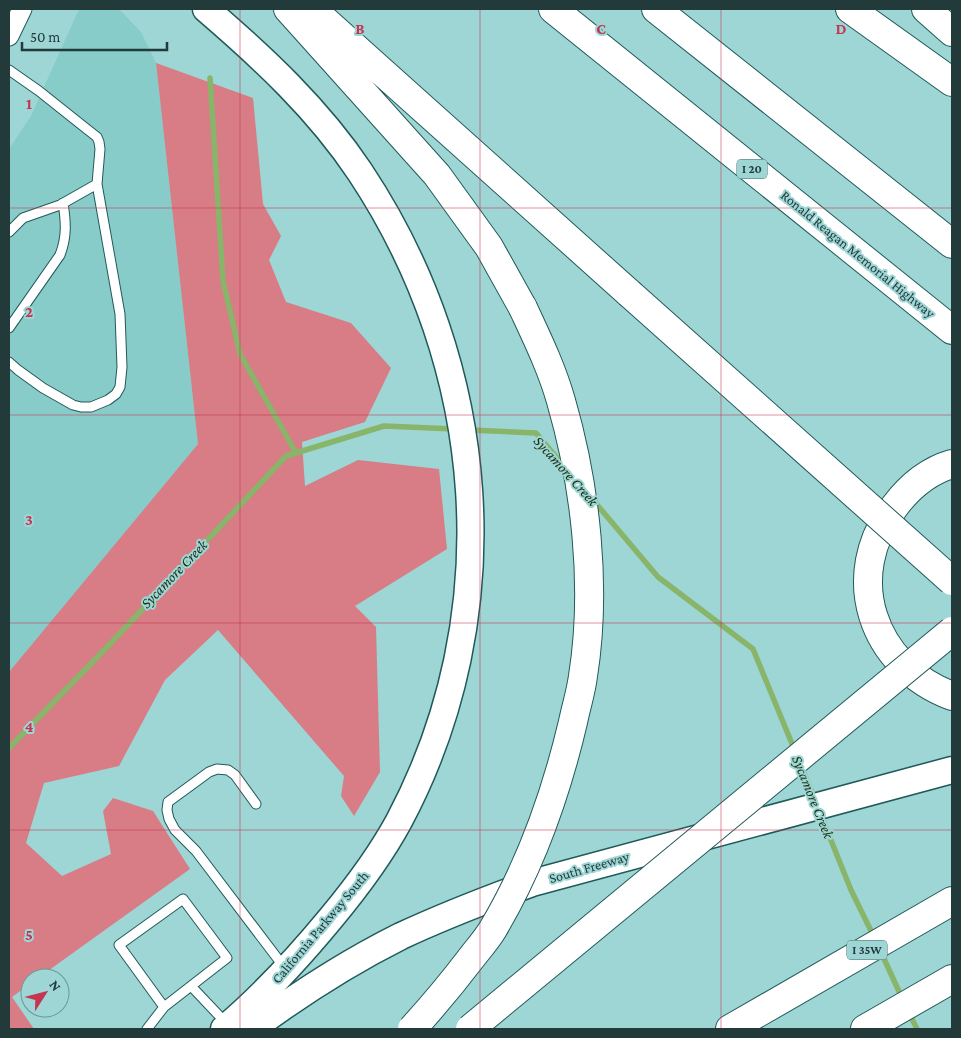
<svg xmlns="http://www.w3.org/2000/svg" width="961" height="1038" font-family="'Crimson Pro',serif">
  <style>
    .built { fill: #88ccca }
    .forest { fill: #d87c85 }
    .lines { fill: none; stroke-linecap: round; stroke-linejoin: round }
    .stream { stroke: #88b56a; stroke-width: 5.5 }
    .service-casing { stroke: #205959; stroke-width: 11 }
    .minor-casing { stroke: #205959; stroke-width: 21 }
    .secondary-casing { stroke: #205959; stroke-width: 29 }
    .motorway-casing { stroke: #205959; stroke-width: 30 }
    .service { stroke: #fff; stroke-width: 9 }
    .minor { stroke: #fff; stroke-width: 19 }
    .secondary { stroke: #fff; stroke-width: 26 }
    .motorway { stroke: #fff; stroke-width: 28 }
    .motorway-bridge-casing { stroke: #205959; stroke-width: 30; stroke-linecap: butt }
    .motorway-bridge { stroke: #fff; stroke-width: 28 }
    .grid { fill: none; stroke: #c53552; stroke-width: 1; stroke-opacity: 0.55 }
    .labels { text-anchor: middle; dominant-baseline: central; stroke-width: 4; stroke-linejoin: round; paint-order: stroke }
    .shield { fill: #9dd6d5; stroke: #486968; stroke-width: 1 }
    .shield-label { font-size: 12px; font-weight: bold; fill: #233a3a }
    .street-label { font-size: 14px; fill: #233a3a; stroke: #9dd6d5 }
    .water-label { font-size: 15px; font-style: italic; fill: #1d3010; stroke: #9dd6d5 }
    .grid-label { font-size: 16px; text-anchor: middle; font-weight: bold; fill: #c53552; stroke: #9dd6d5; stroke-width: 4; stroke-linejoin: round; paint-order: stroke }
  </style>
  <rect width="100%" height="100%" fill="#9dd6d5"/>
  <path class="built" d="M79,9H119L141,32L156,63L198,444L9,672V149L31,116Z"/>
  <path class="forest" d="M156,63L253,98L263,204L281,236L269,260L286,302L351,323L391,368L365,422L302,442L305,486L358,460L439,469L447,549L355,606L376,627L380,772L354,816L341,796L344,776L218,630L165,680L119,766L44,783L26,843L62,876L111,854L103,811L113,798L153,811L190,869L38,978H30V984L12,997L34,1029H9V672L198,444Z"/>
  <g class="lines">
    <path class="stream" d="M210,78L223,281L240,354L296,453
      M469,430L536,433L567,470
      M593,500L658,577L753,649L795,751
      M9,748L108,646L286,456L384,426L454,429
      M801,766L815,800
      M820,813L851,890L874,937
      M880,950L902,998
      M908,1011L917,1029"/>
    <g class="service-casing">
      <path id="service" d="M9,70L39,91L88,130L97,137L99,142L100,149L97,184L120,314L122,367L120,387L116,394L108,400L91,407H81L73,405L43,388L18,370L9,362
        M9,232L23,218L60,205L97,184
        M9,328L60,255C67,237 66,222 63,203
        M256,804L235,775L228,770L217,769L209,772L168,802L167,810L169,819L175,830L196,851L284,967
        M191,986L227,1024
        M147,1029L164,1007L227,958L183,899L119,945L164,1007"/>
    </g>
    <g class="minor-casing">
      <path id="minor" d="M9,36L22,9"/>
    </g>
    <g class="secondary-casing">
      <path id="secondary" d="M206,9C263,58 318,109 360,172C489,366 509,614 399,821C380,856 356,888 331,918C298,958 263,996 224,1029
        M252,1029C299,994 349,962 401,936C444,916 488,899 532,883L952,770"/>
    </g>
    <g class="motorway-casing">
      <path id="motorway" d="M288,9L437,175L489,247L523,308
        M312,9L629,293
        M553,9L952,330
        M656,9L952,244
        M850,9L952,82
        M926,9L952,32
        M952,464C928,471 910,486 895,506C841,576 872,666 952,696
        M730,1029L952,901
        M865,1029L952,979"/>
    </g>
    <use href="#service" class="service"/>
    <use href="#minor" class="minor"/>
    <use href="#secondary" class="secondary"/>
    <use href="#motorway" class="motorway"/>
    <g class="motorway-bridge-casing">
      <path id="motorway-bridge" d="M629,293L952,581
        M412,1029C433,1006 453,982 472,957C479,948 487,939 493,929C531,865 556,794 573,722C576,707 581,692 583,676C597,588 586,487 561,401C552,369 537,338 523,308
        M470,1029L952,631"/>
    </g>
    <use href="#motorway-bridge" class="motorway-bridge"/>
  </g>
  <path class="grid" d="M240,9V1029M480,9V1029M721,9V1029M9,208H952M9,415H952M9,623H952M9,830H952"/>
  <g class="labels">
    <g class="shield">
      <rect x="737" y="159.5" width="30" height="19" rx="4"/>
      <rect x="847" y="940.5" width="40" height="19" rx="4"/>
    </g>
    <g class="shield-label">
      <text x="752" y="169">I 20</text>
      <text x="867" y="950">I 35W</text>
    </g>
    <g class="street-label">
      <text transform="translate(858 254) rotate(39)">Ronald Reagan Memorial Highway</text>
      <text transform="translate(589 867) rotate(-16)">South Freeway</text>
      <text transform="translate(320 927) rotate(-50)">California Parkway South</text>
    </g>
    <g class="water-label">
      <text transform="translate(566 471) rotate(48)">Sycamore Creek</text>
      <text transform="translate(174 574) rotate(-46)">Sycamore Creek</text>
      <text transform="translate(813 797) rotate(68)">Sycamore Creek</text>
    </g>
  </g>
  <g class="grid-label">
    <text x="360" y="34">B</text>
    <text x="601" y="34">C</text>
    <text x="841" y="34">D</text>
    <text x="29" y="109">1</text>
    <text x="29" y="317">2</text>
    <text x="29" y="525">3</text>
    <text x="29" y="732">4</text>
    <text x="29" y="940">5</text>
  </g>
  <rect width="961" height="1038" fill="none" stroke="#233a3a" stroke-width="20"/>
  <g transform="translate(45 993) rotate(54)"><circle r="24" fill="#9dd6d5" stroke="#6c9897"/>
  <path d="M0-4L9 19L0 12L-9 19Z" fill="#c53552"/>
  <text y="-8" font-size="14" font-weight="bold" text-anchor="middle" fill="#233a3a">N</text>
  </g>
  <path d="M22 42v8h145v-8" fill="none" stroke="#233a3a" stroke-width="2.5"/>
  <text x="30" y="42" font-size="15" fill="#233a3a" stroke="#9dd6d5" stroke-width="4" paint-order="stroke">50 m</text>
</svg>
